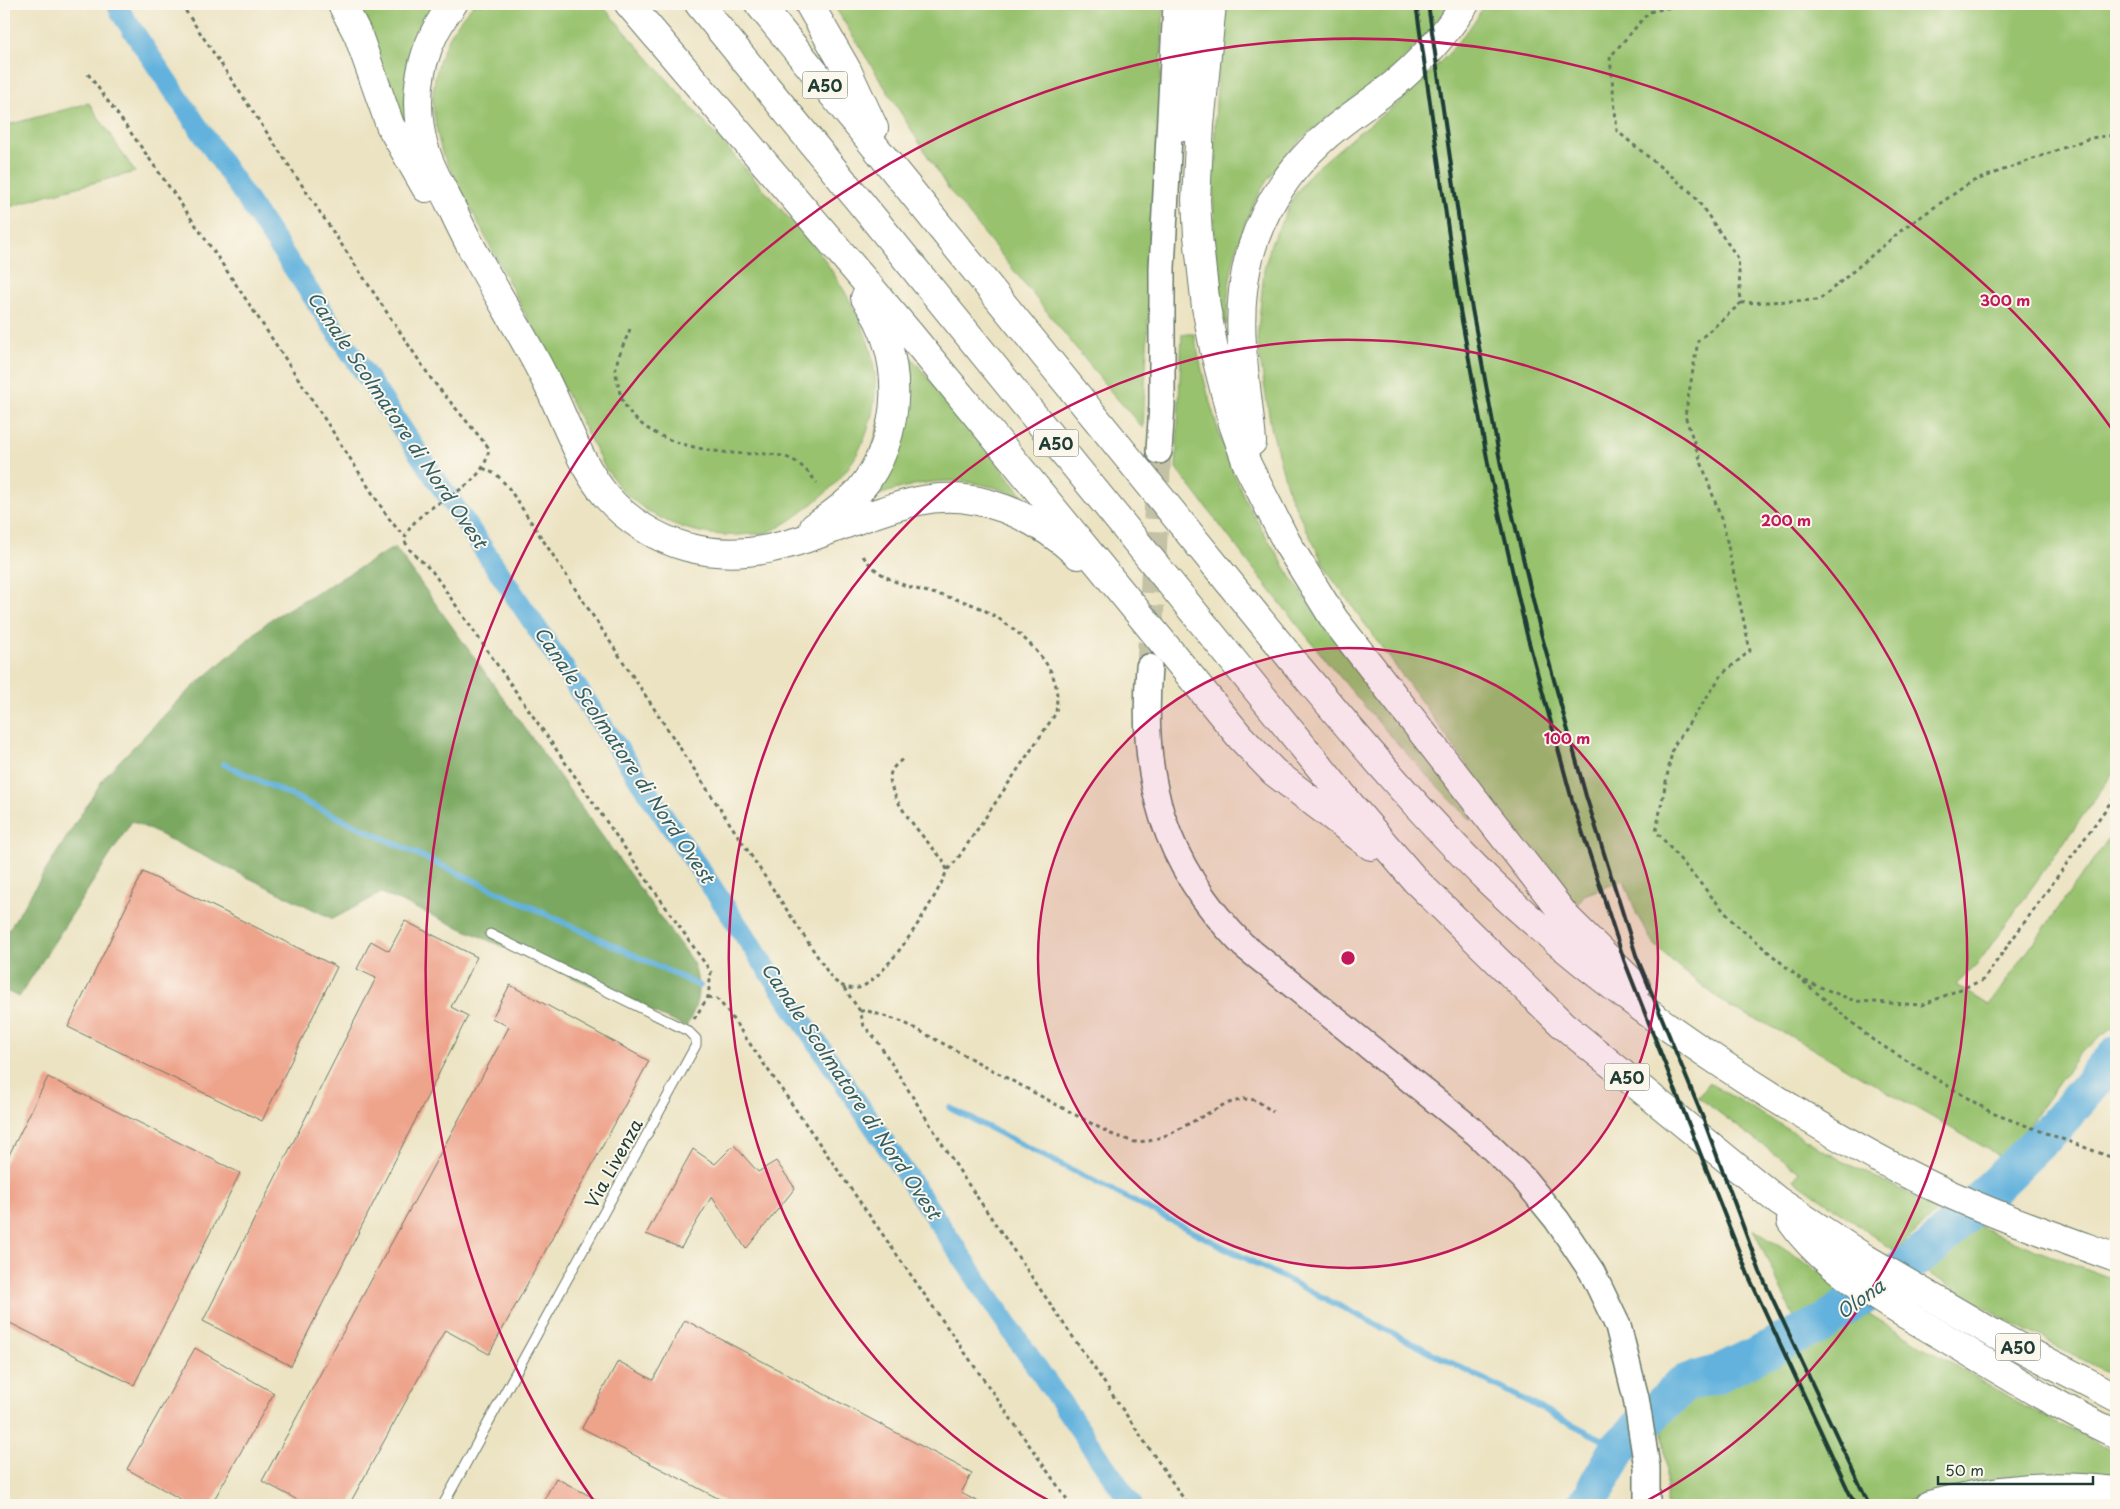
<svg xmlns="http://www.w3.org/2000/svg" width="2120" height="1509" font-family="'Playpen Sans',sans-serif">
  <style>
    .green { fill: #98c26e; stroke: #5c8051 }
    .forest { fill: #7aa861; stroke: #4c724a }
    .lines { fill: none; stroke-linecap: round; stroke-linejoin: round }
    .stream { stroke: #63b2dd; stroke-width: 6 }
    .canal { stroke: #63b2dd; stroke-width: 21 }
    .river { stroke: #63b2dd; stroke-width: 38 }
    .building { fill: #eea38b }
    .secondary-tunnel { stroke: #c3c2a6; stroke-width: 25; stroke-dasharray: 25 12; stroke-linecap: butt }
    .lane-casing { stroke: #677766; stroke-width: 11 }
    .secondary-casing { stroke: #677766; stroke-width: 28 }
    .highway-casing { stroke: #677766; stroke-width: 30 }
    .path { stroke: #677766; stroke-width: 3; stroke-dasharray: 4 4; stroke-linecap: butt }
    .lane { stroke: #fff; stroke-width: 9 }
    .secondary { stroke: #fff; stroke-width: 25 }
    .highway { stroke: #fff; stroke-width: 28 }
    .rail { stroke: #1f3d34; stroke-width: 4 }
    .ring { fill: none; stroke: #c2185b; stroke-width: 2.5 }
    .labels { text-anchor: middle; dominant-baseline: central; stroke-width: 4; stroke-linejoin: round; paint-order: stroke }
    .shield { fill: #fbf7ec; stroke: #61756b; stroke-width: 1 }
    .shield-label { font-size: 16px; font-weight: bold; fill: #1f3d34 }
    .street-label { font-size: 18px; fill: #1f3d34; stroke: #fbf7ec }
    .water-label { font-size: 19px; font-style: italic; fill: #336067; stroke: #fbf7ec }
    .centre { fill: #c2185b; stroke: #fbf7ec; stroke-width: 2.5 }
    .ring-label { font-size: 15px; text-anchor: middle; font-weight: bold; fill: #c2185b; stroke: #fbf7ec; stroke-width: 4; stroke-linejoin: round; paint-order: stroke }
  </style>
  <rect width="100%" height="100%" fill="#fbf7ec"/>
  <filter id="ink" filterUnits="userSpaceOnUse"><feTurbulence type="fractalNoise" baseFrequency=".02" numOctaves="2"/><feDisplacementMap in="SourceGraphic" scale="10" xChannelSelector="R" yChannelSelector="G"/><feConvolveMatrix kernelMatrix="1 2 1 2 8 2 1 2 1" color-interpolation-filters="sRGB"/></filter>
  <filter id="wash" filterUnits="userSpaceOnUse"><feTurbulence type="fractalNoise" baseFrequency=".0096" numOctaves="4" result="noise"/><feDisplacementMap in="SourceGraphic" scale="20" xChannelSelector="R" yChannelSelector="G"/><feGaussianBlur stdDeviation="1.12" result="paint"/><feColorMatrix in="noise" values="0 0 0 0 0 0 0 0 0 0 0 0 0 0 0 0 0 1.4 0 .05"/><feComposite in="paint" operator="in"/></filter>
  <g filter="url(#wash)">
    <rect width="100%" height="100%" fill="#ece3c2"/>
    <path class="green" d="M356,4H435C409,38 402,79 406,120L401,122Z
      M474,4H601L822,256C849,296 879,344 875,395C871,439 850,474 816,501C802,512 785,526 768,532C763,534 755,534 750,534C705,540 657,524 624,492C617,485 612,476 605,468L442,153C438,137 434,120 433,103C432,67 449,29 474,4Z
      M833,4H1164L1143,428L1112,393L947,187Z
      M1221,4H1451C1432,27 1415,50 1393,69C1368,91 1339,108 1313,129C1255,177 1226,249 1227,324L1225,325C1204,220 1217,110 1221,4Z
      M1484,4H2116V769L1979,962L1956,985L1989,1005L2116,828V1025L2079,1054L2005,1159L1792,1037L1730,1007L1681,969L1654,944L1637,915L1624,880L1584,895L1573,911L1328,573L1289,494L1271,427L1257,340L1264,270L1271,244L1294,196L1311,173L1353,137L1405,98L1450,52L1477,18Z
      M89,103L135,172L47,195L4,209V126Z
      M1182,334H1194C1206,392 1221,450 1247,503C1255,519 1265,534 1274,549C1331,646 1406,731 1475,819L1471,820C1361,713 1269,589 1176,468Z
      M899,342L1025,498C960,472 924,478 859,502Z
      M1709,1083L1844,1162L1940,1209L1895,1251L1794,1180L1799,1172L1698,1097Z
      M1974,1225L2033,1249L2116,1280V1377L2003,1318L1923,1270Z
      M1753,1229L1846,1289L1796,1322Z
      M1869,1314L2014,1401L2116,1451V1483L1937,1491L1894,1505H1666V1468L1662,1420L1683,1404L1700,1395L1754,1372L1833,1335Z"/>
    <path class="forest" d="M395,547L694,964C701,992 699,1002 686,1027L381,893L333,919L132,821L19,997L4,990V937L105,776L183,696L271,619Z"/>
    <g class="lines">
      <path class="stream" d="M224,764L700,986
        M950,1108L1619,1448"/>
      <path class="canal" d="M117,4L121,13L1022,1346L1132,1505"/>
      <path class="river" d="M1586,1505L1619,1448L1683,1384L1717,1374L1825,1322L1932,1247L2057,1124L2116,1055"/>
    </g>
    <g id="blocks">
      <path class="building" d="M143,872L337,967L262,1121L68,1027Z
        M405,921L477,957L451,1007L468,1016L291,1366L203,1321L376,978L357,969L371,941L389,951Z
        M510,985L649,1061L489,1354L445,1330L349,1505H307L262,1481L509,1027L492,1018Z
        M48,1077L240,1173L134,1385L4,1320V1165Z
        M734,1145L758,1172L776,1161L795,1188L746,1249L712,1196L681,1248L646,1234L693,1149L715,1164Z
        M685,1320L972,1473L961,1493L984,1505H731L582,1428L618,1361L653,1380Z
        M195,1348L274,1393L211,1505H191L127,1469Z
        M556,1478L607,1505H541Z"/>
    </g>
  </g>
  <g filter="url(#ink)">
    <use href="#blocks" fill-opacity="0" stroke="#677766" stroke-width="1"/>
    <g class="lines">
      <path class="secondary-tunnel" d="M1149,667L1159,451"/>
      <g class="lane-casing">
        <path id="lane" d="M443,1505L696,1045V1039L688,1031L490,934"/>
      </g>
      <g class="secondary-casing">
        <path id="secondary" d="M1187,129L1194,4
          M1159,451L1162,405V268L1176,4
          M1149,667C1140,780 1163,863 1243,945L1476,1133L1523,1178L1557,1220L1592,1272L1618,1326L1636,1398L1647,1467V1505"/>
      </g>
      <g class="highway-casing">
        <path id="highway" d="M342,4L358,35L390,125L426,188
          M453,4C425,39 413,83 420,128C424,156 437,178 449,202C458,221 467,241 478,259C499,298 523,335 543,375C564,415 577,461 607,497C627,520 657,539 687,547C772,570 839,518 918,501C976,488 1036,516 1078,555
          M629,4L910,334L1241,738L1274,772L1371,846
          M699,4L1349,803L1416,881L1562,1024L1778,1201L1865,1258L1996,1335L2116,1397
          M759,4L1298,667C1360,741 1421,814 1490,882C1562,951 1642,1011 1725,1066C1792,1110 1861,1152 1934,1187C1993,1215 2055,1236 2116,1258
          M809,4L847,70L874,128
          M1212,4L1200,125L1196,200L1198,236L1206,307L1214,349L1233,424L1247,464L1287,543L1334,619L1567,918L1636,986
          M1252,442C1248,392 1237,341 1243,291C1250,224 1286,167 1338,126C1356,112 1375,99 1393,85C1421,62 1445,34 1465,4
          M814,527C830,516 846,505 859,491C904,438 906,354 865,298
          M1791,1221C1828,1274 1891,1305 1944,1337C2001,1371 2056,1406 2116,1434
          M1929,1505C1995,1488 2048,1483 2116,1491"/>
      </g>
      <path class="path" d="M181,4L432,380L489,448C483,497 419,497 404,540L410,550L432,571L711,972L708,997L694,1019
        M1685,4L1649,12L1610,57L1617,131L1693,194L1738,258L1741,303L1698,341L1685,416L1724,527L1750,651L1723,673L1673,747L1656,831L1734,923L1873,1040L1992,1113L2116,1159
        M88,74C194,217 291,366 387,516L399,531L406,534
        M1741,303L1819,300L1903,229L1971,182L2090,138L2116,135
        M630,329C626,340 617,356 616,368C615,373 617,378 618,383C624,435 689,449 732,453C751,455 776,451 793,460C803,466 810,474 817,483
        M483,468L497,475L508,487L833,980C841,985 847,990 858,988C885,982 938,896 947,870L943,860C929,843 880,792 892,770C894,766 900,762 903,758
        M863,556C887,590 932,590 968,603C998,613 1044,649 1054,679C1058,690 1057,702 1056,713L956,861L947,870
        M1805,981L1855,1001L1922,1005L1983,980L2116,795
        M844,988L860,1011L864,1026L876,1039L964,1178L1188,1505
        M708,997L717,999L725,1008L1071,1505
        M860,1011H868L903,1022L1111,1134L1134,1142L1149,1141L1170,1134L1225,1104L1244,1099L1256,1100L1273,1112"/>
      <use href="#lane" class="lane"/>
      <use href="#secondary" class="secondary"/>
      <use href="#highway" class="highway"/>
      <path class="rail" d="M1416,4L1458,299L1489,469L1527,635L1572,800L1624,960L1749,1277L1855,1505
        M1428,4L1470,298L1501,466L1541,633L1586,796L1636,955L1703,1118L1760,1272L1869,1505"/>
    </g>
  </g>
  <circle cx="1348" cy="958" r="310" fill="#c2185b" fill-opacity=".12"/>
  <g class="ring">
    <circle cx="1348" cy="958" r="310"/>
    <path d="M1057 1505A619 619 0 1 1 1639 1505"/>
    <path d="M596 1504A929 929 0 1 1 2114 432"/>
  </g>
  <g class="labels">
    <g class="shield">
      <rect x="802.5" y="71.5" width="45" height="27" rx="4"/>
      <rect x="1033.5" y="429.5" width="45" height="27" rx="4"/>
      <rect x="1604.5" y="1063.5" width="45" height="27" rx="4"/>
      <rect x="1995.5" y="1333.5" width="45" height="27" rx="4"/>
    </g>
    <g class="shield-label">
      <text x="825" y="85">A50</text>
      <text x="1056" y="443">A50</text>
      <text x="1627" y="1077">A50</text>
      <text x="2018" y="1347">A50</text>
    </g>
    <g class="street-label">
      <text transform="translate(613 1163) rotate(-61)">Via Livenza</text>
    </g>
    <g class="water-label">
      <text transform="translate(398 419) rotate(56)">Canale Scolmatore di Nord Ovest</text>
      <text transform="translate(625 754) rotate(56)">Canale Scolmatore di Nord Ovest</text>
      <text transform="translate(852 1090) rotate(56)">Canale Scolmatore di Nord Ovest</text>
      <text transform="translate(1860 1298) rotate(-35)">Olona</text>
    </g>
  </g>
  <circle cx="1348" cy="958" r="8" class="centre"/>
  <g class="ring-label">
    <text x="2005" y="306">300 m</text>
    <text x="1786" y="526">200 m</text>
    <text x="1567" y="744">100 m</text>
  </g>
  <rect width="2120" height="1509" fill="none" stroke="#fbf7ec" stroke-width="20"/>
  <path d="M1938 1476v8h155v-8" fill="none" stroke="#1f3d34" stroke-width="2.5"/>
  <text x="1945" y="1476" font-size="15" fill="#1f3d34" stroke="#fbf7ec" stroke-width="4" paint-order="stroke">50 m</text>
</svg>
